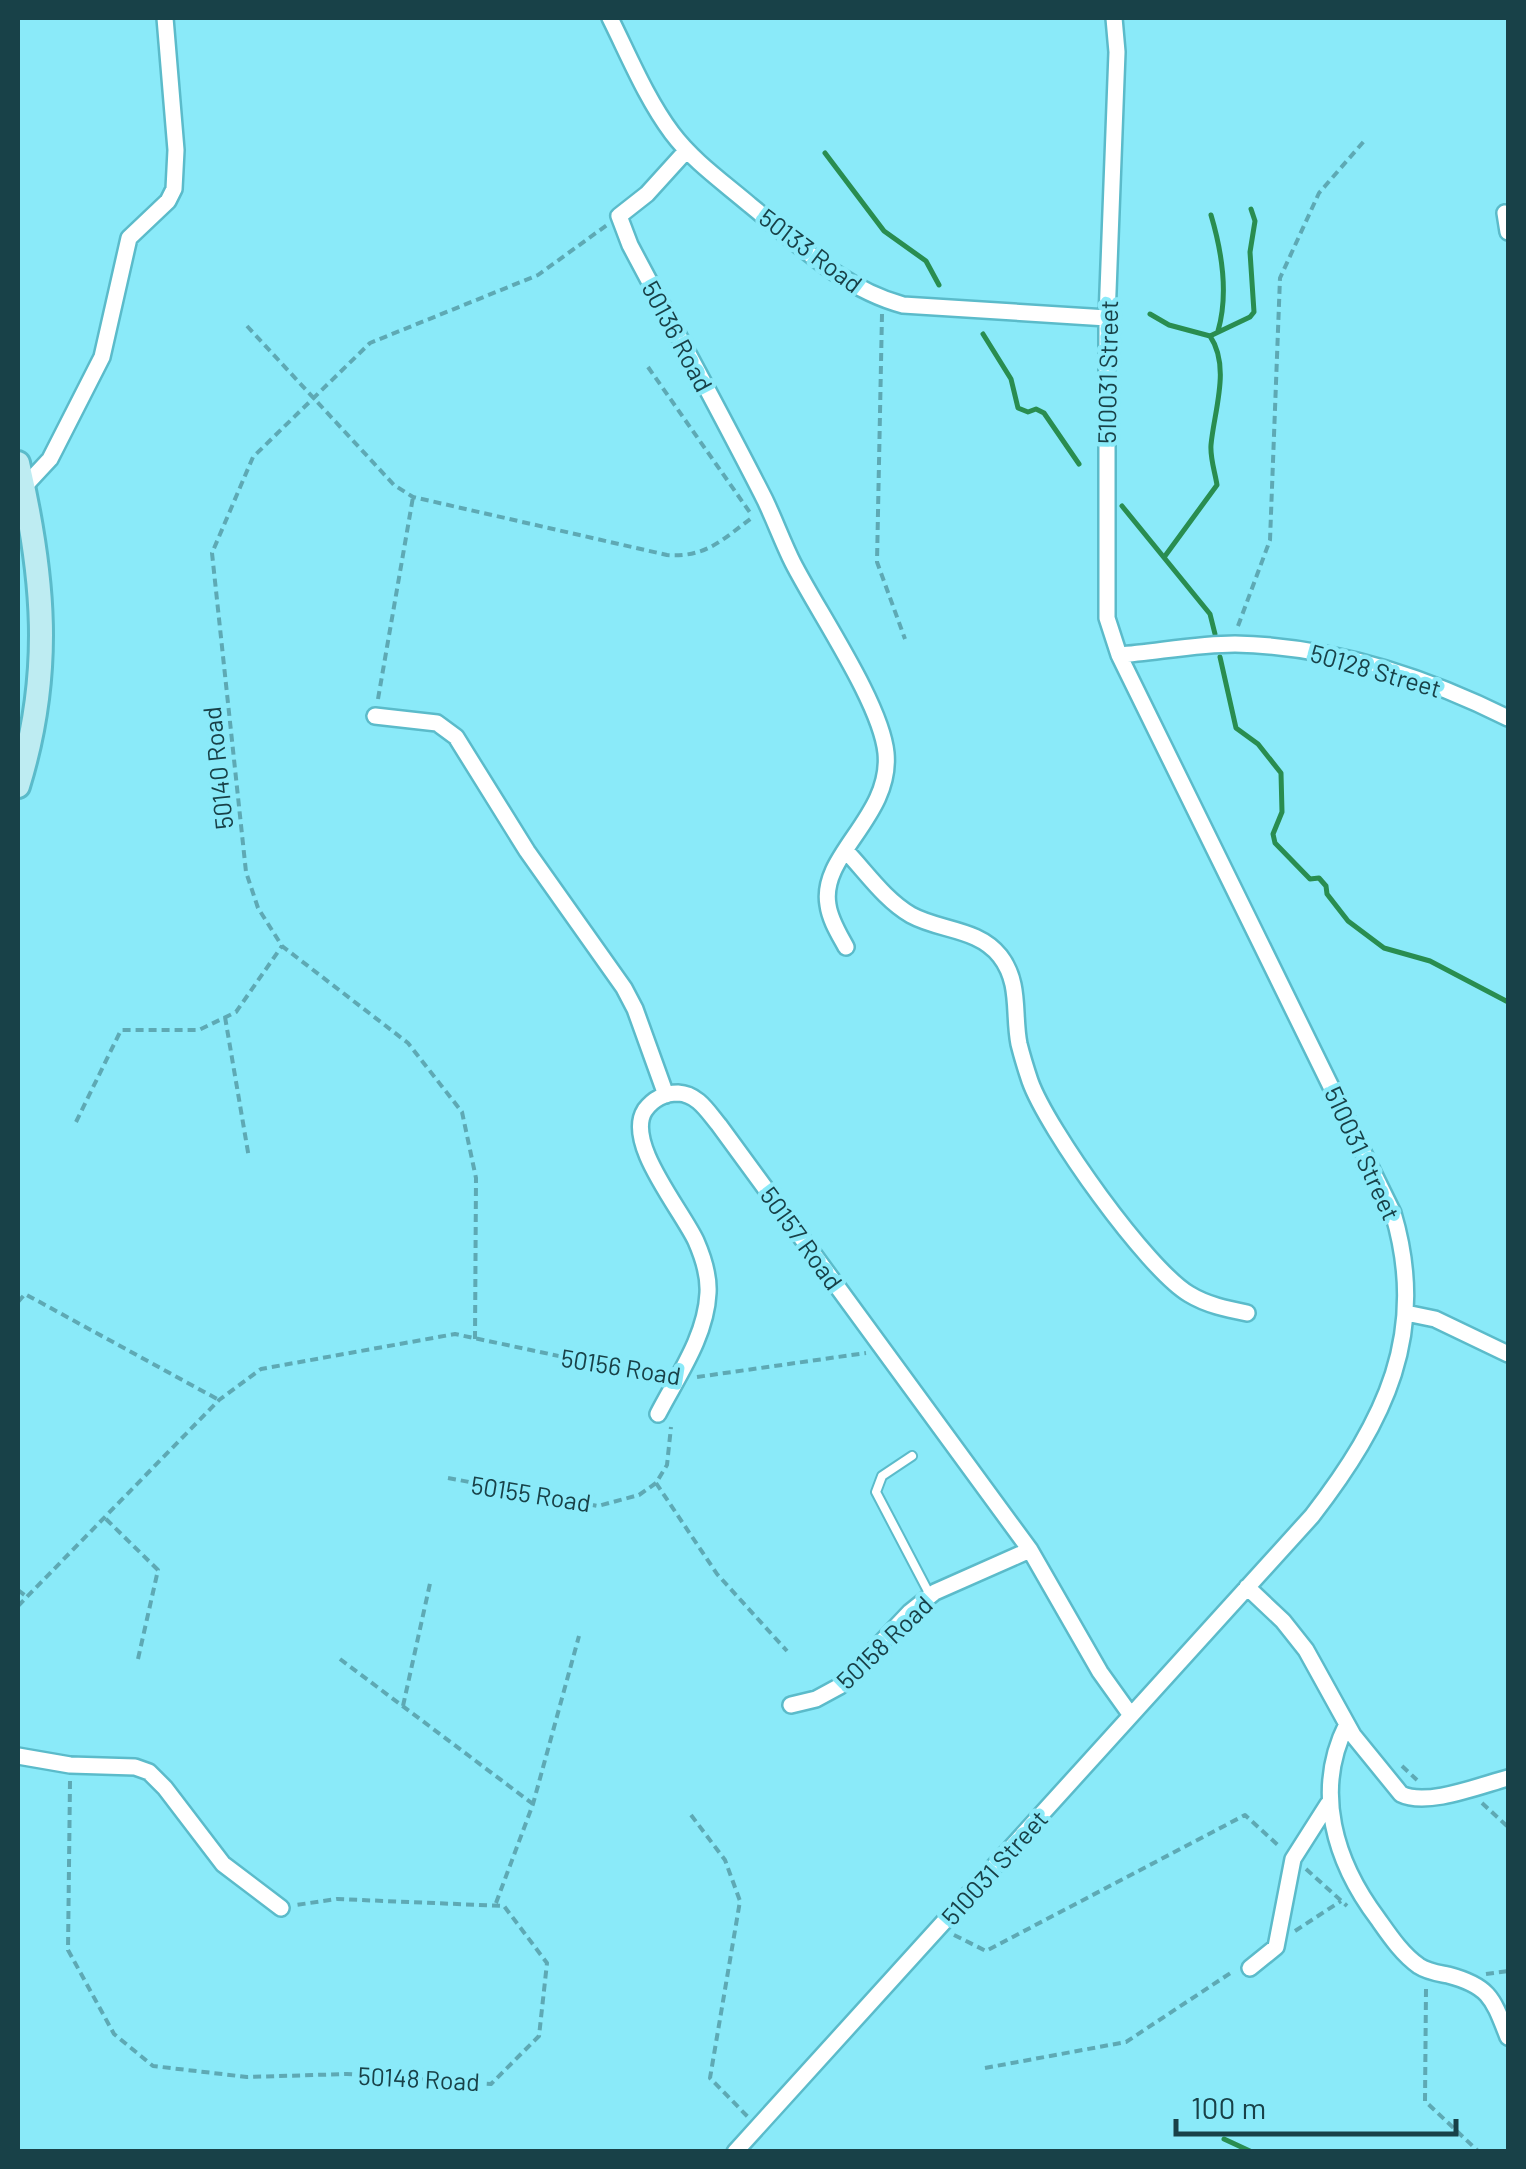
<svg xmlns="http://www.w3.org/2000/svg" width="1526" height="2169" font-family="Barlow,sans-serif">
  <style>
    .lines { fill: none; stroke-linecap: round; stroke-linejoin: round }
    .stream { stroke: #298d50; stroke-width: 5 }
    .lane-casing { stroke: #5bbbca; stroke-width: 12 }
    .street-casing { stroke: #5bbbca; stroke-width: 20 }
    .secondary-casing { stroke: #5bbbca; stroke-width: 28 }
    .path { stroke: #5ea9b4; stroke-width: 4; stroke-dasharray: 8 5; stroke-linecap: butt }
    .lane { stroke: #fff; stroke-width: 8 }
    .street { stroke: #fff; stroke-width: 15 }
    .secondary { stroke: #beecf2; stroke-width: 22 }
    .labels { text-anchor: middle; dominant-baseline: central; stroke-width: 9; stroke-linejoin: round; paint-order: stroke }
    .street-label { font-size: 25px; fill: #184148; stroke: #8aeaf9 }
  </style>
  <rect width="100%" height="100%" fill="#8aeaf9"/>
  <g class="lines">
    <path class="stream" d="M825,153L884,231L926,261L939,285
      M1211,215C1222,252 1229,293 1218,331
      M1150,314L1169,325L1210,336C1231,367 1214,411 1211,445C1210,458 1215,472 1217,485L1165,556
      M983,334L1011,379L1018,408L1028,412L1036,409L1044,413L1079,464
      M1210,336L1250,317L1254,312L1250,252L1255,221L1251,209
      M1122,506L1210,614L1215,634
      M1220,657L1236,728L1258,744L1281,773L1282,812L1273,834L1275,843L1310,879L1319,878L1326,886L1327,894L1348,921L1384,948L1430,961L1508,1002
      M1224,2139L1252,2152"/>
    <g class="lane-casing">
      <path id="lane" d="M912,1456L882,1476L876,1492L930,1595"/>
    </g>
    <g class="street-casing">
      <path id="street" d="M610,18C629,56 646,98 672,133C693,161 723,182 750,205C798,244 843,289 903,305L1107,318
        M686,151L647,194L619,216L630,245C675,330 722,415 765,500C775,521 783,543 793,563C818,612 881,703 886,753C892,817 819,855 828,905C830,920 839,934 846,947
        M1505,213L1508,232
        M23,488L50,459L102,357L129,238L168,201L174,189L176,150L165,18
        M1119,655C1157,652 1197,644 1235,644C1332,646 1422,675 1508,718
        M375,716L437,723L456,737L527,851L624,988L635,1009L666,1095
        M846,851C866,872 885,900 911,915C940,931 978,928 1000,956C1021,983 1013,1014 1019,1044C1022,1056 1026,1069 1030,1081C1047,1129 1147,1269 1189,1294C1207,1305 1227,1309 1247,1313
        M1406,1313L1435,1319L1508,1354
        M658,1414C677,1377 706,1337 708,1293C709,1276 703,1257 696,1241C681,1209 624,1142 645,1110C653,1099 665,1093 678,1093C698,1094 708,1112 719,1125L1030,1550L1100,1672L1130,1714
        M1247,1587L1283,1621L1306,1650L1353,1735L1401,1794C1427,1807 1481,1785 1508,1778
        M791,1705L816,1699L840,1686L910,1612L935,1592L1030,1550
        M1347,1724C1313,1791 1335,1862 1378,1919C1390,1936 1402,1954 1419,1966C1428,1972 1438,1973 1448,1975C1490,1986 1493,1999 1508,2037
        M18,1756L70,1765L135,1767L149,1772L165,1788L223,1864L281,1908
        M1250,1968L1276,1947L1293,1859L1328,1804
        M735,2152L1312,1516C1385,1421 1429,1333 1393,1213L1119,655L1107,618V318L1117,52L1114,18"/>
    </g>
    <g class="secondary-casing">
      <path id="secondary" d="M18,463C44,576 53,673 18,786"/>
    </g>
    <path class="path" d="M882,314L877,562L905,639
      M247,326L394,485L413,497L667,555C706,558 723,539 753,517
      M648,367L751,514
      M1238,626L1270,540L1280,278L1319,193L1365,140
      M378,699L413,497
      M225,1017L249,1158
      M76,1122L121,1030H199L236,1012L282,946
      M18,1302L25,1294L219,1400
      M475,1339L476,1178L462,1112L408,1043L282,946L258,908L246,872L212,553L253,457L370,343L538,275L607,225
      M697,1377L866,1353
      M448,1478L598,1506L639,1495L656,1483L667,1465L671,1427
      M656,1483L717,1574L787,1651
      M106,1519L158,1570L138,1659
      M18,1590L27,1597
      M18,1606L219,1400L261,1369L455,1334L658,1377
      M340,1659L533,1804
      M403,1706L431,1579
      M1402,1766L1417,1780
      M70,1781L68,1950L114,2034L153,2066L247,2077L347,2074L491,2084L539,2036L547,1963L504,1906L337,1899L296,1905
      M1482,1803L1508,1827
      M691,1815L725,1860L740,1901L710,2078L748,2117
      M1306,1869L1347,1906
      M496,1903L533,1804L579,1636
      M1295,1931L1341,1901
      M954,1935L986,1951L1245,1815L1280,1847
      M1486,1974L1508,1971
      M1426,1989L1425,2101L1479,2152
      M985,2068L1126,2042L1232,1972"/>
    <use href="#lane" class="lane"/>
    <use href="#street" class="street"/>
    <use href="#secondary" class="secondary"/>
  </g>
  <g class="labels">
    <g class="street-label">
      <text transform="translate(811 250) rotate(37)">50133 Road</text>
      <text transform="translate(678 336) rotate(62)">50136 Road</text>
      <text transform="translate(1107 372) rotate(-89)">510031 Street</text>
      <text transform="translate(1376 670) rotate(16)">50128 Street</text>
      <text transform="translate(217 768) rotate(-96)">50140 Road</text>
      <text transform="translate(1363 1153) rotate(65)">510031 Street</text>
      <text transform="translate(802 1238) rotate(54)">50157 Road</text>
      <text transform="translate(621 1366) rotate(9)">50156 Road</text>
      <text transform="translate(531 1493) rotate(9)">50155 Road</text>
      <text transform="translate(884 1642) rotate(-44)">50158 Road</text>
      <text transform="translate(994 1867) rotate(-48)">510031 Street</text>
      <text transform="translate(419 2078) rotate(3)">50148 Road</text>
    </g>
  </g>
  <rect width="1526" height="2169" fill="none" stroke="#184148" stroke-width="40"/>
  <path d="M1176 2119v15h280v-15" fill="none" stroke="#184148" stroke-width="5"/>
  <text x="1191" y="2119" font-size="30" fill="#184148" stroke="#8aeaf9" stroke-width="8" paint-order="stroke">100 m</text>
</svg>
